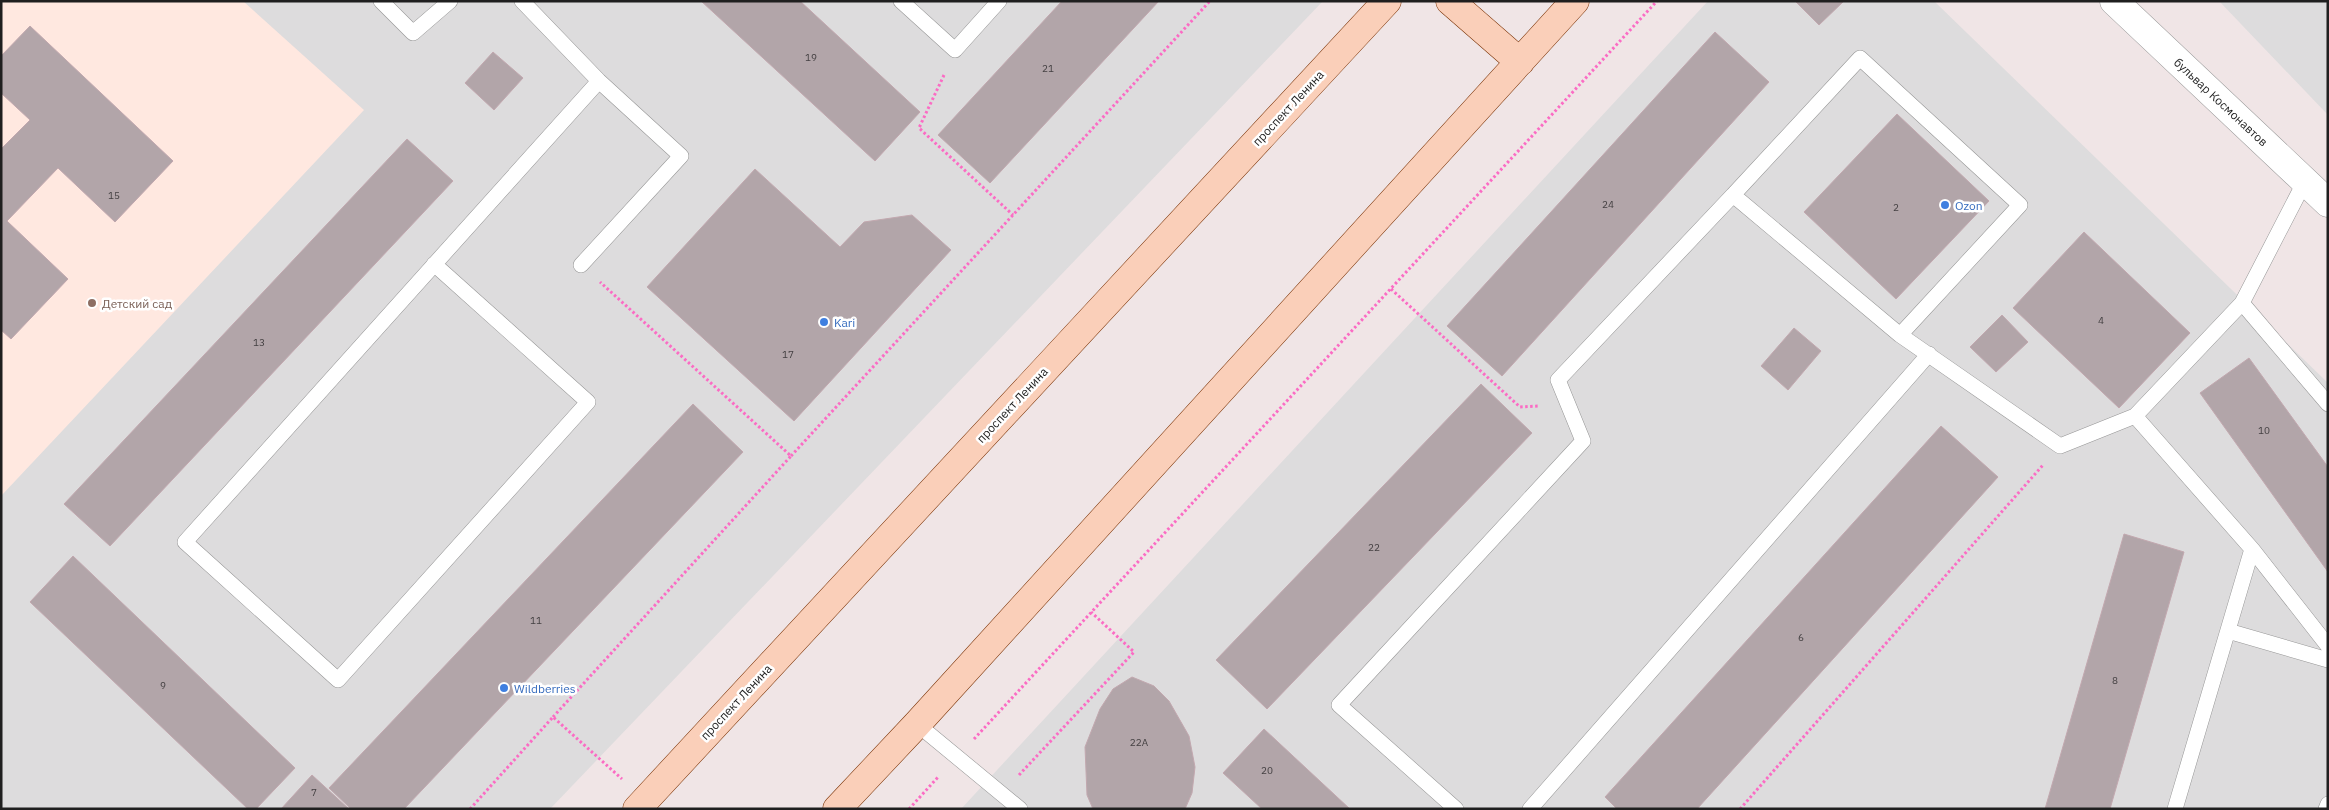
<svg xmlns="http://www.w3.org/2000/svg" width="2329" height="810" font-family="'IBM Plex Sans',sans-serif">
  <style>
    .residential { fill: #dddcdd }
    .education { fill: #ffe8e0 }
    .building { fill: #b2a5a9; stroke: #c2a8af }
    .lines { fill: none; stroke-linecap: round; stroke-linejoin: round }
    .service-casing { stroke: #969696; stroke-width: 16 }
    .tertiary-casing { stroke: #969696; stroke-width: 29 }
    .secondary-casing { stroke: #793104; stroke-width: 29 }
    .path { stroke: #fb6cc4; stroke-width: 3; stroke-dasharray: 2.5 2.5; stroke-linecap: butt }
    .service { stroke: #fff; stroke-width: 15 }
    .tertiary { stroke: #fff; stroke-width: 28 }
    .secondary { stroke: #facfb9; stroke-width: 28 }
    .shop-dot { fill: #3f7fe0; stroke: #fff; stroke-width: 2 }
    .education-dot { fill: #8d6e63; stroke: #fff; stroke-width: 2 }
    .labels { text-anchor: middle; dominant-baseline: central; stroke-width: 5; stroke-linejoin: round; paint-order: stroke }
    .number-label { font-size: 10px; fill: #444042 }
    .street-label { font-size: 12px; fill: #1f1f1f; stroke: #fff }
    .shop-label { font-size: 12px; fill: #366cbe; stroke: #fff; text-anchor: start }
    .education-label { font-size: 12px; fill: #785e54; stroke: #fff; text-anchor: start }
  </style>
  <rect width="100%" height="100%" fill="#f0e5e6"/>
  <path class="residential" d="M1,1H1323L550,809H1Z
    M1708,1H1934L2328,383V809H961Z
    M2219,1H2328V115Z"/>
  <path class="education" d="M1,1H243L364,110L1,496Z"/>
  <path class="building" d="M701,1H800L920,112L875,161Z
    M1062,1H1159L990,183L938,135Z
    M1795,1H1844L1819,25Z
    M30,26L173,161L115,222L58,168L7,221L68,279L11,339L1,330V149L30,120L1,93V56Z
    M1715,32L1769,82L1502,376L1447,326Z
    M493,52L523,78L494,110L465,83Z
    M1897,114L1989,201L1896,299L1804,212Z
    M407,139L453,181L110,546L64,504Z
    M755,169L840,247L864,222L912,215L951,250L794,421L647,287Z
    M2084,232L2190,333L2119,408L2013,308Z
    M2002,315L2028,342L1996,372L1970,347Z
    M1794,328L1821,351L1788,390L1761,366Z
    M2249,358L2328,467V572L2200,393Z
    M1481,384L1532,433L1267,709L1216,660Z
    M693,404L743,452L404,809H351L329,788Z
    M1941,426L1998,477L1697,809H1617L1605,797Z
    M2124,534L2184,552L2110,809H2045Z
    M73,556L295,768L256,809H248L30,602Z
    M1132,677L1154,686L1169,701L1189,736L1195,767L1192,793L1185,809H1093L1087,795L1085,747L1100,709L1113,689Z
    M1264,729L1350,809H1262L1223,773Z
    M312,775L349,809H281Z"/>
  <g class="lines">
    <g class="service-casing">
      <path id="service" d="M381,1L413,33L450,1
        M522,1L599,81L681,156L581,265
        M901,1L955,50L999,1
        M1733,195L1860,58L2020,205L1900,335
        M434,264L588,402L338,680L185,542L599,81
        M2242,303L2328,404
        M2135,416L2252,549L2175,809
        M2252,549L2328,646
        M2228,631L2328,660
        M917,724L1020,809
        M1456,809L1339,705L1583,441L1558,380L1733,195L1900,335L2060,446L2135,416L2242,303L2305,181
        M1530,809L1929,354
        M2326,809L2328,804"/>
    </g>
    <g class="tertiary-casing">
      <path id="tertiary" d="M2114,1L2328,203"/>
    </g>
    <g class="secondary-casing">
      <path id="secondary" d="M1450,1L1520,62
        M637,809L1387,1
        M837,809L917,724L1575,1"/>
    </g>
    <path class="path" d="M944,75L919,128L1013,215
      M1391,289L1520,407L1540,406
      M791,456L1210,1
      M553,717L791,456L600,282
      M974,739L1657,1
      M1019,775L1134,652L1091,612
      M470,809L553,717L622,779
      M909,809L939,776
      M1740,809L2043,465"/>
    <use href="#service" class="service"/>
    <use href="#tertiary" class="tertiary"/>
    <use href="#secondary" class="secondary"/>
  </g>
  <g class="shop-dot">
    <circle cx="1945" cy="205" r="5"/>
    <circle cx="824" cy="322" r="5"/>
    <circle cx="504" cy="688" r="5"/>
  </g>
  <circle class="education-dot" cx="92" cy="303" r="5"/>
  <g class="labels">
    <g class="number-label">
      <text x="811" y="57">19</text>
      <text x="1048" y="68">21</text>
      <text x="114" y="195">15</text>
      <text x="1608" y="204">24</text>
      <text x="1896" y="207">2</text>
      <text x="2101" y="320">4</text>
      <text x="259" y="342">13</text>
      <text x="788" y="354">17</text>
      <text x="2264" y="430">10</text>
      <text x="1374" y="547">22</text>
      <text x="536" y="620">11</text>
      <text x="1801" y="637">6</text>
      <text x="2115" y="680">8</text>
      <text x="163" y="685">9</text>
      <text x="1139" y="742">22А</text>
      <text x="1267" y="770">20</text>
      <text x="314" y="792">7</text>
    </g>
    <g class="street-label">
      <text transform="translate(2221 102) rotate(43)">бульвар Космонавтов</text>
      <text transform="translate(1288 108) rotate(-47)">проспект Ленина</text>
      <text transform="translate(1012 405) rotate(-47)">проспект Ленина</text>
      <text transform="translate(736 702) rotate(-47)">проспект Ленина</text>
    </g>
    <g class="shop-label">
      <text x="1955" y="205">Ozon</text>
      <text x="834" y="322">Kari</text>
      <text x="514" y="688">Wildberries</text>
    </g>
    <g class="education-label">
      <text x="102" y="303">Детский сад</text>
    </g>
  </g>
  <rect width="2329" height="810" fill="none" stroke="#1f1f1f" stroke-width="5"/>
</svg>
